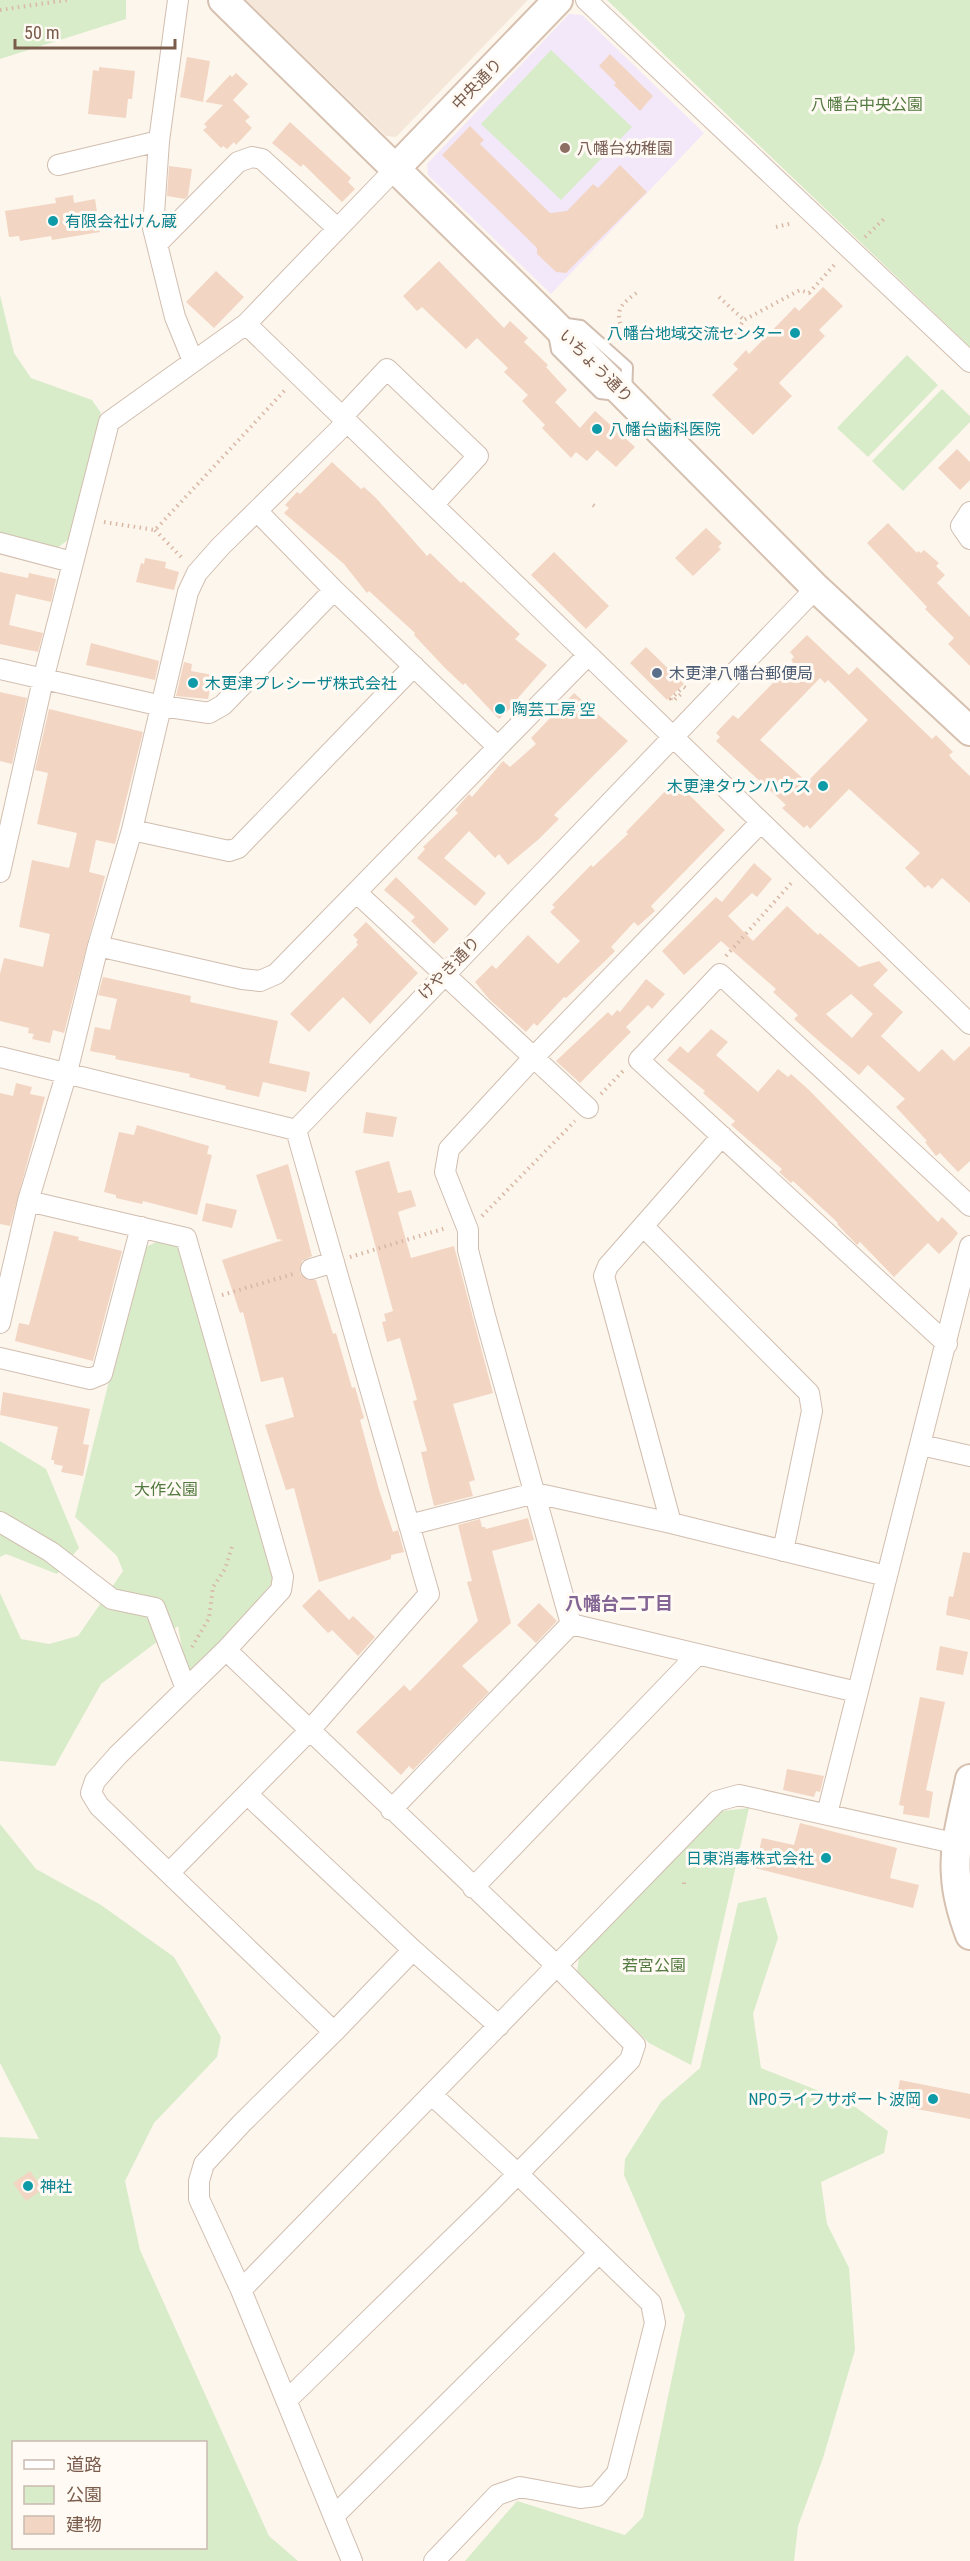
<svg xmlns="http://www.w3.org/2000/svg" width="970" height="2561" font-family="'Roboto Condensed','Noto Sans JP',sans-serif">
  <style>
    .residential { fill: #f5e8da }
    .education { fill: #f3e8fa }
    .green { fill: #d8ecc9; fill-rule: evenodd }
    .building { fill: #f3d5c3; fill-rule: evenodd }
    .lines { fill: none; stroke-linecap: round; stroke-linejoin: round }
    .lane-casing { stroke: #d1beb0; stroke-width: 14 }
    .street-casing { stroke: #d1beb0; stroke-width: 22 }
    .secondary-casing { stroke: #d6c0b0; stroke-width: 32 }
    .path { stroke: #d9b8a5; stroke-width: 4; stroke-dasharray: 1.5 4.5; stroke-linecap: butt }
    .lane { stroke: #fff; stroke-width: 10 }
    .street { stroke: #fff; stroke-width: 20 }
    .secondary { stroke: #fff; stroke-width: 28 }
    .education-dot { fill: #8d6e63; stroke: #fffaf3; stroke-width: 2 }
    .culture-dot { fill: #0f9aa8; stroke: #fffaf3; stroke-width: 2 }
    .service-dot { fill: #5c6f8a; stroke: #fffaf3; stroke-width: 2 }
    .labels { text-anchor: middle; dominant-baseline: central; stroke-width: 6; stroke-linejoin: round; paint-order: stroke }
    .street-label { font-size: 16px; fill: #7a5c4d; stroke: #fffaf3 }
    .park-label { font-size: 16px; fill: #537a41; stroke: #fffaf3 }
    .education-label { font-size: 16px; fill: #785e54; stroke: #fffaf3; text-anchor: start }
    .culture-label { font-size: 16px; fill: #0d838f; stroke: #fffaf3; text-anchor: start }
    .service-label { font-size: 16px; fill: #4e5e75; stroke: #fffaf3; text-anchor: start }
    .neighbourhood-label { font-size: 18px; font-weight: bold; fill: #846695; stroke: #fffaf3 }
  </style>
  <rect width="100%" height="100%" fill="#fdf6ec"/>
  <path class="residential" d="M246,0H528L396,137L386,136Z"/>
  <path class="education" d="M569,14L582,15L704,133L551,294L428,175L427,164Z"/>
  <path class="green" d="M0,0H126V19L0,59Z
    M607,0H970V347Z
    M551,50L632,127L561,200L481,124Z
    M0,295L14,353L31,378L92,400L101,413L68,540L56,549L0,534Z
    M907,355L938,385L868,457L837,428Z
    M942,389L970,416V422L903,491L872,461Z
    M158,1241L182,1245L279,1576L193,1672L185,1667L178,1626L101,1684L55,1766L0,1761V1593L21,1639L49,1644L78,1636L123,1571L117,1556L75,1517L142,1249Z
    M0,1441L46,1469L79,1548L57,1574L6,1554L0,1557Z
    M749,1808L691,2065L649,2043L577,1972L579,1957L722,1811Z
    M0,1824L36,1869L101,1905L174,1957L221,2037L217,2057L154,2123L125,2181L140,2250L269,2536L298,2561H0V2137L39,2139L0,2063ZM14,2442H206V2548H14Z
    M766,1897L778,1938L753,2014L761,2068L850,2103L888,2131L884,2153L821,2182L827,2224L849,2268L855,2350L823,2458L798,2526L794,2561H465L517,2501L625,2535L643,2517L685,2315L624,2175L625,2159L661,2102L700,2068L738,1903Z"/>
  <path class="building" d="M610,54L653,96L640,111L614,85L616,83L599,66Z
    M187,57L210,61L203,102L180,97Z
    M99,67L135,71L132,99H128L126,118L88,114L93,70L99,71Z
    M236,73L248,84L233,100L250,117L245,121L252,128L236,145L234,142L227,149L223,146L221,148L203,130L207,127L204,124L223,105L205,102L230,75L232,77Z
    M290,122L351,178L348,182L355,189L342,202L303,164L301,167L272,143Z
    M470,126L484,140L480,144L550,213L567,211L593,184L598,188L620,165L647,192L566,273L556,272L537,254V248L442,155Z
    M169,166L192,169L188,196L185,199L167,196Z
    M73,195L74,203L95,199L100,232L52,240L51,236L20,241L19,236L9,237L5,211L56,203L55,198Z
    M439,261L504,328L510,321L528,338L524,342L548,365L546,367L567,390L555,402L580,428L595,411L635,447L616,467L597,450L587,461L576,452L571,458L542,428L545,425L522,401L528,395L504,372L508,368L477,338L466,349L422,307L417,311L403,296Z
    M216,271L244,297L214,328L186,302Z
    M823,287L843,306L819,330L825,336L779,383L792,396L753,435L712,395L738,369L733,364L746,350L749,354L795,307L799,311Z
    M957,449L970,462V480L960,490L938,468Z
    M332,462L361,489L364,487L376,498L427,556L430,553L461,583L463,581L520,634L515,639L547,665L518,698L520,699L499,719L465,683L463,685L445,668L414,635L415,633L369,591L367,593L344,564L284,513L289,508L285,505L297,492L300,494Z
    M888,523L917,553L918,551L921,553L924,550L939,563L936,566L945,575L937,583L970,617V666L948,644L954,638L925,609L927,607L867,543Z
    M706,528L722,543L718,547L721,549L693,576L675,558Z
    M554,552L609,606L586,629L531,575Z
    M145,558L166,562L165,568L179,572L174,590L136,582L141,563L144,564Z
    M0,572L28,578L29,573L56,579L51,602L16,594L9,625L43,633L38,652L0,644Z
    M807,635L849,675L857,667L932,739L936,735L953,752L949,755L952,759L970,776V903L942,878L932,889L928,885L925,888L905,868L920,853L849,789L810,829L807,825L804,828L782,808L786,805L716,741L720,737L716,733L733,715L738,719L793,662L791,660L794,657L790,652ZM820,678L825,683L828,680L868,720L807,782L760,740Z
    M91,643L159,661L155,680L86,665Z
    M646,647L684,684L667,700L630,663Z
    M184,662L192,664L191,671L213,675L208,699L176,696Z
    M0,692L27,698L12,764L0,761Z
    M574,693L628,741L554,815L559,819L539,839L508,865L499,854L495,858L469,831L444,858L486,893L475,906L417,858L425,849L423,847L458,813L455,810L469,794L472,797L503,761L510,767L536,744L531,738Z
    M49,709L143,732L115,844L96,840L89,872L105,876L64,1033L53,1030L50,1043L32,1039L34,1034L28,1033L29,1028L0,1021V974L4,958L43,967L50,934L19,927L32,860L69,868L77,833L37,824L48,773L35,770Z
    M671,785L676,790L680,786L725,830L651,906L655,911L638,926L634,922L611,947L615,951L603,963L566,998L564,997L537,1026L534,1023L526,1032L489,999L475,982L492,965L496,969L528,935L558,964L580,941L550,912L555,907L552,905L591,865L593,867L628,834L626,832Z
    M754,863L772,879L757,897L752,893L728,916L753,941L787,906L818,935L820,933L859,967L879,961L888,970L873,985L903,1012L881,1036L919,1072L942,1049L954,1061L970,1046V1161L958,1172L940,1153L936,1156L925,1142L927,1141L896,1107L905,1099L868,1065L859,1075L820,1042L794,1019L798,1015L773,992L776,989L721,941L684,975L662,951L716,897L722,902ZM851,994L873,1014L852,1038L826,1014Z
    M396,877L449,929L434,944L411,921L415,917L384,890Z
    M366,922L418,973L370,1024L343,997L309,1032L290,1014L358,945L356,942L358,940L353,935Z
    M103,977L191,996L190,1002L278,1021L269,1063L310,1072L306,1092L263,1082L259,1097L225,1089L226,1086L189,1077L190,1074L115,1059L116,1056L90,1051L95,1027L110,1030L117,999L98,995Z
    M646,979L665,994L652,1009L648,1005L626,1027L631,1032L580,1083L556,1061L608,1012L612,1016L617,1010L620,1012Z
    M711,1029L728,1042L716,1055L758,1092L778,1069L788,1077L791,1074L809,1090L938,1222L942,1217L958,1233L953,1240L939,1254L928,1243L894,1277L860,1242L857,1245L837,1224L838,1223L793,1181L791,1183L779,1172L782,1169L731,1125L735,1121L703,1093L705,1091L667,1060L680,1046L688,1053Z
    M16,1083L32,1087L30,1094L45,1097L10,1226L0,1224V1093L13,1096Z
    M366,1112L397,1117L393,1137L363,1133Z
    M137,1125L209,1146L207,1154L212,1155L197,1215L143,1201L142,1204L116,1198V1195L104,1192L119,1132L134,1135Z
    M389,1161L398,1193L411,1190L416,1206L398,1212L411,1258L454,1246L493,1393L453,1404L475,1480L469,1482L473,1496L434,1506L421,1452L427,1451L413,1401L417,1400L400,1338L387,1342L382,1322L386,1321L384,1314L393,1311L355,1171Z
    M288,1164L312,1256L302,1261L300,1273L308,1280H316L333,1334L336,1333L352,1388L355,1387L364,1418L360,1420L379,1490L393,1532L398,1530L404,1552L391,1555V1559L319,1582L294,1488L286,1490L265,1425L294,1417L283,1377L261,1382L243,1312L240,1313L222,1260L283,1240L277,1239L256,1175Z
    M206,1203L237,1210L232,1228L202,1221Z
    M54,1231L79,1237L78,1240L122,1251L93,1361L15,1341L19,1323L29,1325Z
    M3,1392L90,1409L83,1444L89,1445L83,1476L61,1472L63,1466L54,1464V1460H51L58,1427L0,1415Z
    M528,1518L534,1540L492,1551L511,1623L462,1666L489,1692L413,1770L409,1766L401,1775L356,1732L404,1685L410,1691L478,1621L467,1582L472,1581L458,1525L480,1519L482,1527H485L486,1529Z
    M963,1552L970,1553V1620L946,1615L949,1596L953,1597Z
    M319,1589L349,1620L353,1616L375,1637L358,1656L332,1630L328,1633L302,1606Z
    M539,1603L557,1621L536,1643L517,1625Z
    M940,1646L968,1652L963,1675L936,1670Z
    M920,1697L945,1702L926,1790L933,1792L929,1818L903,1814L904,1806L899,1805Z
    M787,1769L824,1776L820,1792L816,1791L814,1797L783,1790Z
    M800,1823L897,1848L890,1878L919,1885L913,1908L755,1868L762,1838L794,1845Z
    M900,2080L970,2094V2119L895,2105Z
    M30,2171L43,2189L26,2201L13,2183Z"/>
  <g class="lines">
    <g class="lane-casing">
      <path id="lane" d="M552,322L581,326L627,367L626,396L600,393L557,350Z"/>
    </g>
    <g class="street-casing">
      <path id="street" d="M178,0L159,141L153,228L175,317L193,361
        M586,0L970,362
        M58,165L159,141
        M157,244L238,162L252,157L262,159L337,228
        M246,324L970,1024
        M342,417L387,369L478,456L433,505
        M257,511L334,590L498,747
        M970,512L961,526L970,539
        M0,543L72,562
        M0,669L162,706L209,713L223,705L334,590
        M132,830L229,851L238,848L414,666
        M0,872L43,680L109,422L246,324L396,168
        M357,893L588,1108
        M98,946L242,979L260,981L276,974L588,655
        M0,1057L296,1130L816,588
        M28,1201L186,1238L283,1577L281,1590L226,1650L118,1755L95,1781L91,1793L99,1806L334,2032
        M643,1226L809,1393L812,1411L783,1551
        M311,1269L334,1262
        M0,1323L28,1201L67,1072L98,946L132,830L188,592L197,573L220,547L347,422
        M947,1344L639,1060L720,974L970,1206
        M0,1358L90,1379L102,1374L141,1227
        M921,1445L970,1456
        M0,1522L51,1552L112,1599L155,1608L186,1689
        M671,1523L604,1276L608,1266L722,1136
        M409,1525L535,1493L671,1523L886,1576
        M571,1624L485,1316L468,1250V1230L445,1172L449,1149L534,1057L761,822
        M571,1624L857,1692
        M226,1650L558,1967L635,2045L630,2060L492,2200L287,2400
        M247,1794L413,1950L499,2026
        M391,1810L571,1624
        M827,1814L970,1246
        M170,1872L310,1730L429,1594L296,1130
        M473,1888L698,1654
        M432,2095L517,2173L651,2303L655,2323L617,2473L597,2496L580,2498L520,2487L497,2495L434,2561
        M241,2290L717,1801L739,1795L958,1844
        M334,2516L599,2253
        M352,2561L241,2290L199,2199V2181L204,2164L241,2124L334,2032L413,1950"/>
    </g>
    <g class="secondary-casing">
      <path id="secondary" d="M223,0L552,322L816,588L970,731
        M396,168L558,0
        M970,1779C964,1810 953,1845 956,1876C957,1897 963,1916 970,1935"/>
    </g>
    <path class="path" d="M0,10L67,0
      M776,227L793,223
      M865,237L886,217
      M719,297L744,320
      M622,329C614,308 623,303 639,291
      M615,336L622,329L645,333L661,326
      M731,339L744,320L800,290L809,293L837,262
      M593,505L596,507
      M104,522L155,530L286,389
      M155,530L183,559
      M684,687L687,689
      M680,690L671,699L673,701L682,693
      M726,956L793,881
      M601,1094L623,1071
      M482,1216L575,1121
      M350,1257L446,1228
      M222,1295L293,1274
      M192,1647L209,1618L213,1587L225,1569L232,1547
      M684,1884V1881
      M632,1963V1960"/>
    <use href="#lane" class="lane"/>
    <use href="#street" class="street"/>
    <use href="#secondary" class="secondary"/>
  </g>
  <circle class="education-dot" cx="565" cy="148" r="6"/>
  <g class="culture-dot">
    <circle cx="53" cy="221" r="6"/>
    <circle cx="795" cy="333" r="6"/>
    <circle cx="597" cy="429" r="6"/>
    <circle cx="193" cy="683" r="6"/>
    <circle cx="500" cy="709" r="6"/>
    <circle cx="823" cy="786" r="6"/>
    <circle cx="826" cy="1858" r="6"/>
    <circle cx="933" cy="2099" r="6"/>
    <circle cx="28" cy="2186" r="6"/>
  </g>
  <circle class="service-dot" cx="657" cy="673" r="6"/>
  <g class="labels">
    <g class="street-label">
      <text transform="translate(477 84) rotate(-46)">中央通り</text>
      <text transform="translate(596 366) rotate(45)">いちょう通り</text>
      <text transform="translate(449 968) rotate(-46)">けやき通り</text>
    </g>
    <g class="park-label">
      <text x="867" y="104">八幡台中央公園</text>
      <text x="166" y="1489">大作公園</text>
      <text x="654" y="1965">若宮公園</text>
    </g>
    <g class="education-label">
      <text x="577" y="148">八幡台幼稚園</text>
    </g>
    <g class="culture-label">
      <text x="65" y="221">有限会社けん蔵</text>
      <text x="783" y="333" text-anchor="end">八幡台地域交流センター</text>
      <text x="609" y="429">八幡台歯科医院</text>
      <text x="205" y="683">木更津プレシーザ株式会社</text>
      <text x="512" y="709">陶芸工房 空</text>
      <text x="811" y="786" text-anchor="end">木更津タウンハウス</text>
      <text x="814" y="1858" text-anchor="end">日東消毒株式会社</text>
      <text x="921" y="2099" text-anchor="end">NPOライフサポート波岡</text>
      <text x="40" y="2186">神社</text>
    </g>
    <g class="service-label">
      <text x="669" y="673">木更津八幡台郵便局</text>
    </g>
    <g class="neighbourhood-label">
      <text x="619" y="1603">八幡台二丁目</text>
    </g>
  </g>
  <rect x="12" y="2441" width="195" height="108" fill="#fffaf3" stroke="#cabbb1" stroke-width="1.5"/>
  <rect x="24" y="2460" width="30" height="9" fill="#ffffff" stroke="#cabbb1" stroke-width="1.5"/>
  <text x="66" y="2471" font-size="18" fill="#7a5c4d">道路</text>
  <rect x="24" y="2486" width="30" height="18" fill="#d8ecc9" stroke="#cabbb1" stroke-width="1.5"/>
  <text x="66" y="2501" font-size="18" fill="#7a5c4d">公園</text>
  <rect x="24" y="2516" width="30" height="18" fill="#f3d5c3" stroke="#cabbb1" stroke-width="1.5"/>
  <text x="66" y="2531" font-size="18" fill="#7a5c4d">建物</text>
  <path d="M15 39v9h160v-9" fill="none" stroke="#7a5c4d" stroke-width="3"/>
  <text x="24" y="39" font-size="18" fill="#7a5c4d" stroke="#fffaf3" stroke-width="4.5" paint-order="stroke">50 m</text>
</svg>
